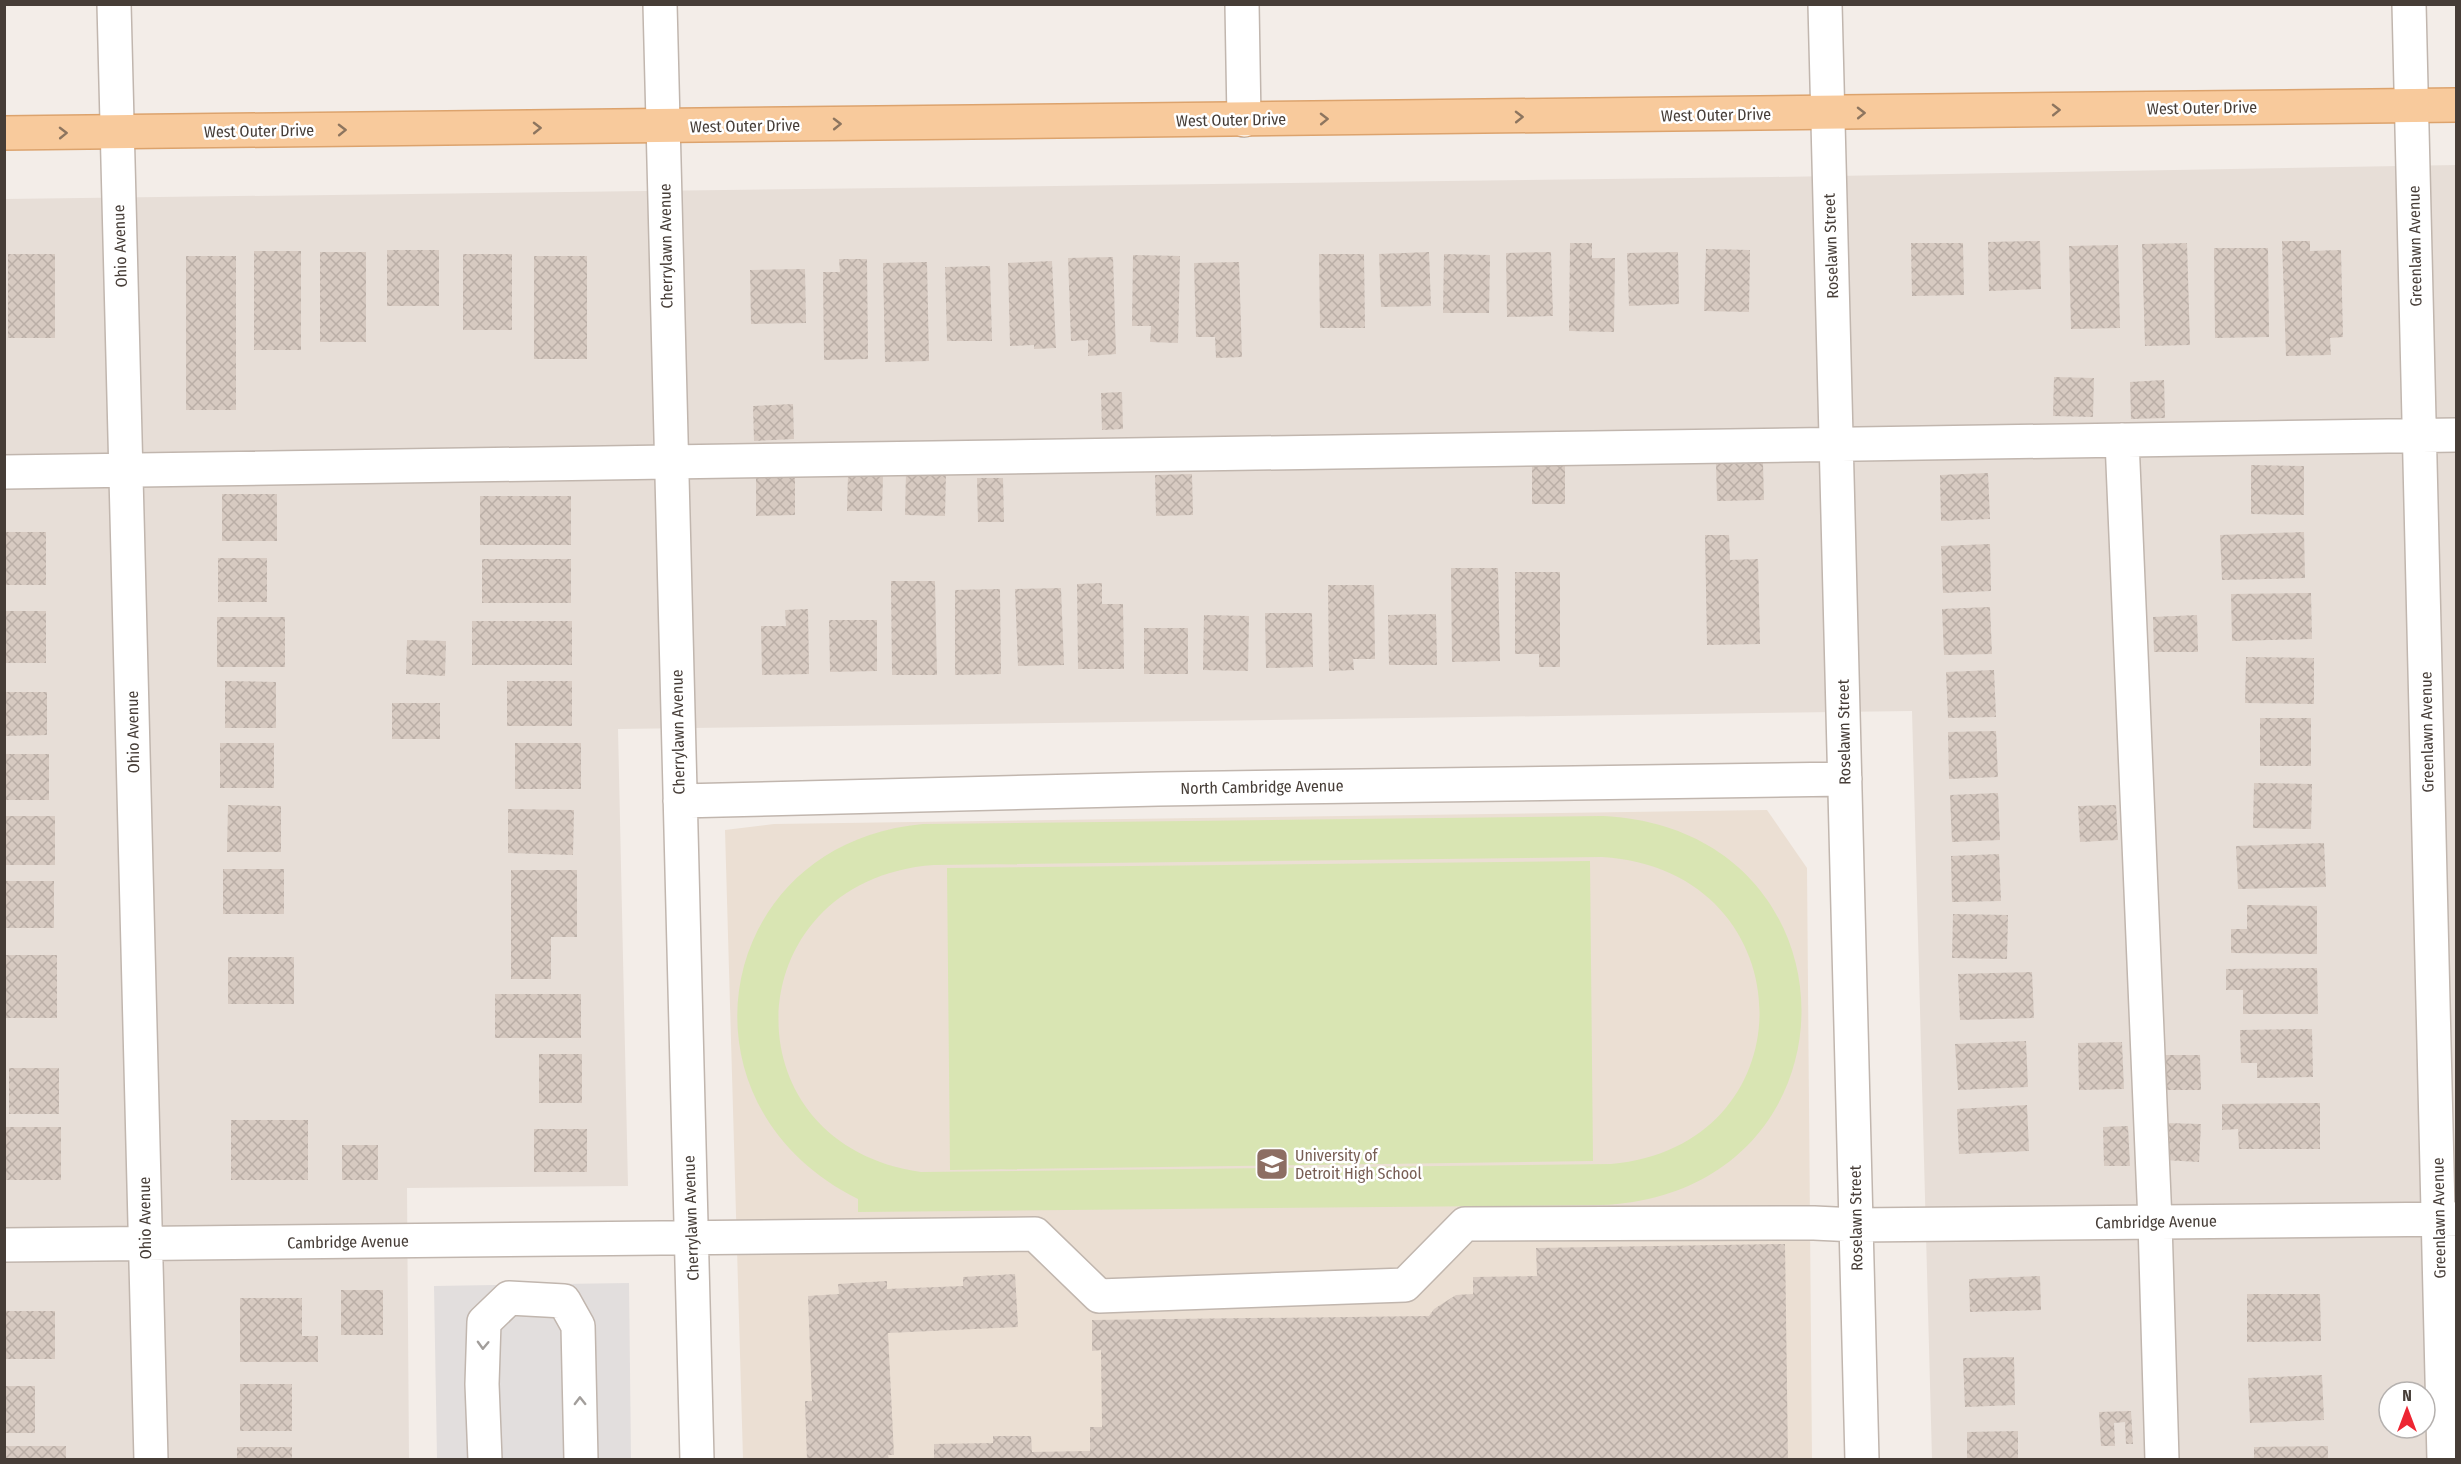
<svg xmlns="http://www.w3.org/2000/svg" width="2461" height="1464" font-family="'Fira Sans Condensed',sans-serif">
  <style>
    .residential { fill: #e7ded7; fill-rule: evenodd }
    .education { fill: #ebdfd3 }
    .green { fill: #d9e5b3; fill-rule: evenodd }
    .parking { fill: #e2dedd }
    .building { fill: url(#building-cross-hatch) }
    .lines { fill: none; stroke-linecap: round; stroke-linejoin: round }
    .minor-casing { stroke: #c1b6ae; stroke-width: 36 }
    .major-casing { stroke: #dca36d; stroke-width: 36 }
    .minor { stroke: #fff; stroke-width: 33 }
    .major { stroke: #f8ca9c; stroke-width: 33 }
    .oneway { stroke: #8d755f }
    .oneway2 { stroke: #a29e9b }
    .labels { text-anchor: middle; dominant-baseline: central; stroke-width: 5; stroke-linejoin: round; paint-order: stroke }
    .street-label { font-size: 16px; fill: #463d37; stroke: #fff }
    .education-label { font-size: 16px; fill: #785e54; stroke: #fff; text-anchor: start }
  </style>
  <defs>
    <pattern id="building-cross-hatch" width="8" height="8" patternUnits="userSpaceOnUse" patternTransform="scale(1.5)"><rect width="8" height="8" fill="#d7cac1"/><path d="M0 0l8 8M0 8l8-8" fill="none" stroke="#baaea6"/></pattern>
  </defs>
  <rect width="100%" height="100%" fill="#f3ede8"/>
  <path class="residential" d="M2456,165V1459H1932L1912,711L618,729L628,1186L407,1188L409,1459H5L4,199L1772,177ZM2389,1392H2425V1428H2389Z"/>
  <path class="education" d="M1767,810L1807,868L1812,1459H743L725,830L774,824Z"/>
  <path class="green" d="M1603,816C1868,829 1868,1194 1601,1205L858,1212V1199C667,1105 713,843 923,824ZM1602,857C1807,869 1814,1146 1611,1164L921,1172C723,1144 735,879 934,865Z
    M1590,861L1593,1161L950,1170L947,868Z"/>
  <path class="parking" d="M629,1283L631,1459H437L434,1286Z"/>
  <path class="building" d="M2040,241L2041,289L1989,291L1988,242Z
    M2282,241H2310V251L2341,250L2343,337L2330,338L2331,355L2286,356Z
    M1570,243H1592V258H1615L1614,332L1569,331Z
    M1911,243H1963L1964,295L1912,296Z
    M2187,243L2190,345L2145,346L2142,244Z
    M2118,245L2120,328L2071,329L2069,246Z
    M2214,248H2268L2269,337L2215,338Z
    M1706,249L1750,250L1749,312L1704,311Z
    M387,250H439V306H387Z
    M254,251H301V350H254Z
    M320,252H366V342H320Z
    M1429,252L1431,306L1381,307L1379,254Z
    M1551,252L1553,316L1507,317L1506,253Z
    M1678,252L1679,304L1629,306L1627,253Z
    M8,254H55V338H8Z
    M463,254H512V330H463Z
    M1319,254H1364L1365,328H1320Z
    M1444,254L1490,255L1489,313H1443Z
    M1133,255L1180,256L1178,343L1150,342L1151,326H1132Z
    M186,256H236V410H186Z
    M534,256H587V359H534Z
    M1113,257L1116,354L1088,356V340L1071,341L1068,258Z
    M839,259H867L868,359L824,360L823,272H840Z
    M1052,261L1056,348L1034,349V345L1010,346L1008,263Z
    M927,262L929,361L885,362L883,263Z
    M1239,262L1242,357L1216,358L1215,337H1196L1194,263Z
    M990,266L992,341H947L945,267Z
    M805,269L806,323L751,324L750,270Z
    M2054,377L2094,378L2093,417L2053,416Z
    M2164,380L2165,418L2131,419L2130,382Z
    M1122,392L1123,429L1102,430L1101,393Z
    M793,404L794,439L754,441L753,406Z
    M1763,463L1764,500L1717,501L1716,464Z
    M2251,465L2304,466V515L2251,514Z
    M1532,466H1565V504H1532Z
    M906,472H946L945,516L905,515Z
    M1988,473L1990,519L1941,521L1940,475Z
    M1192,474L1193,515L1156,516L1155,475Z
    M848,475L883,476L882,511H847Z
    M756,478H795V515L756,516Z
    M977,478H1003L1004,522H978Z
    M222,494H277V541H222Z
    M480,496H571V545H480Z
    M4,532H46V585H4Z
    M2304,532L2305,578L2222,580L2220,535Z
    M1705,535H1729L1730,560L1758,559L1760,644L1707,645Z
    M1990,544L1991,591L1943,593L1941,546Z
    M218,558H267V602H218Z
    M482,559H571V603H482Z
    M1451,568H1498L1500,661L1452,662Z
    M1515,572H1560V667H1539V654H1515Z
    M891,581H935L937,675H892Z
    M1102,583V604H1123L1124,669H1078L1077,584Z
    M1328,585H1374L1375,659H1353L1354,670L1329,671Z
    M1061,588L1064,665L1018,666L1015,589Z
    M1000,589L1001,674L955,675V590Z
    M2311,593L2312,639L2232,641L2231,594Z
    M1990,607L1992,654L1944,655L1942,609Z
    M808,609L809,674L762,675L761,626H786L785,610Z
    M4,611H46V663H4Z
    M1265,613H1312L1313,667L1266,668Z
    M1436,614L1437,665H1389L1388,615Z
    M1204,615L1249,616L1248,671L1203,670Z
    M2197,615L2198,652H2154L2153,617Z
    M217,617H285V667H217Z
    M829,620H877V671L830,672Z
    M472,621H572V665H472Z
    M1144,628H1188V674H1144Z
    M407,640L446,641L445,676L406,674Z
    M2246,657L2314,658V704L2245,703Z
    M1994,670L1996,717L1948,718L1946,672Z
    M225,681L276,682V728H225Z
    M507,681H572V726H507Z
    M5,692H47V735L5,736Z
    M392,703H440V739H392Z
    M2260,718H2311V766H2260Z
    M1996,731L1998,777L1949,779L1948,732Z
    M220,743H274V788H220Z
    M515,743H581V789H515Z
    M4,754H49V800H4Z
    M2254,783L2312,784L2311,829L2253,828Z
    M1998,793L2000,840L1952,842L1950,795Z
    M228,805L281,806V852H227Z
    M2116,805L2118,840L2080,842L2078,806Z
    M508,809L574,810L573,855L508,853Z
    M4,816H55V865H4Z
    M2324,843L2326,887L2238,889L2236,846Z
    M1999,854L2001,901L1952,902L1951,856Z
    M223,869H284V914H223Z
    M511,870H577V937H551V979H511Z
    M4,881H54V928H4Z
    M2247,905L2317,906V954L2231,953V929H2247Z
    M1953,914L2008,915L2007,959L1952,958Z
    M4,955H57V1018H4Z
    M228,957H294V1004H228Z
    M2317,968L2318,1014H2243V990H2226V969Z
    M2032,972L2034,1018L1960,1020L1958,974Z
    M495,994H581V1038H495Z
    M2312,1029L2313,1077L2257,1078V1063H2241L2240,1030Z
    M2026,1041L2028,1087L1958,1090L1955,1044Z
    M2122,1042L2124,1089L2079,1090L2078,1043Z
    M539,1054H582V1103H539Z
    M2163,1055H2200L2201,1090H2163Z
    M9,1068H59V1114H9Z
    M2320,1103V1149H2239L2238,1129L2222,1130V1104Z
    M2027,1105L2029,1151L1959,1154L1957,1109Z
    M231,1120H308V1180H231Z
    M2165,1123L2201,1124L2199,1162L2163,1160Z
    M2128,1126L2130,1166H2104L2103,1127Z
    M4,1127H61V1180H4Z
    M534,1129H587V1172H534Z
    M342,1145H378V1180H342Z
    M1785,1244L1788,1460H934V1444L993,1443V1436H1031L1032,1452L1090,1451V1427H1102L1101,1350L1092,1351V1320L1429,1316L1434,1309L1456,1295L1473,1294V1277L1537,1276L1536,1248Z
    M1015,1274L1018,1327L888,1333L894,1455H888L889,1460H807L805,1401H812L808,1296L839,1294L838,1284L887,1281V1289L963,1286V1277Z
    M2040,1276L2041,1310L1970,1312L1969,1279Z
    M341,1290H383V1335H341Z
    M2247,1294H2320L2321,1341L2247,1342Z
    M240,1298H302V1336H318V1362H240Z
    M4,1311H55V1359H4Z
    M2014,1357L2015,1405L1965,1407L1963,1358Z
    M2322,1375L2324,1420L2250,1423L2248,1378Z
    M240,1384H292V1431H240Z
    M4,1386H35V1433H4Z
    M2131,1411L2133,1444H2126L2125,1422L2114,1423L2115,1446H2101L2099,1412Z
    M2018,1431V1460H1967V1432Z
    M4,1446H66V1460H4Z
    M2328,1446V1460H2254V1447Z
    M237,1447H292V1460H237Z"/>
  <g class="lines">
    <g class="minor-casing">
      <path id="minor" d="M114,4L151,1460
        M660,4L697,1460
        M1242,4L1244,120
        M1825,4L1862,1460
        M2409,4L2444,1460
        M2122,440L2155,1222L2162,1460
        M4,472L2456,435
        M680,801L1158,789L1845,779
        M4,1245L1035,1234L1099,1296L1405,1285L1465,1224L1814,1223L1856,1225L2456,1219
        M485,1460L482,1384L484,1322L509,1298L564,1301L578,1326L581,1460"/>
    </g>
    <g class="major-casing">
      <path id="major" d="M4,133L2456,105"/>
    </g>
    <use href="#minor" class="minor"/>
    <use href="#major" class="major"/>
  </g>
  <defs><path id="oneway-chevron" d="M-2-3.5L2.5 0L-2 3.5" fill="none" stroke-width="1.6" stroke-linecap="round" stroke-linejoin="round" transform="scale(1.5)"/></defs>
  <g class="oneway">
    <use href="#oneway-chevron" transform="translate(2056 110) rotate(-1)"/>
    <use href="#oneway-chevron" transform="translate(1861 113) rotate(-1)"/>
    <use href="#oneway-chevron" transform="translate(1519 117) rotate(-1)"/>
    <use href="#oneway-chevron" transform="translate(1324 119) rotate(-1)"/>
    <use href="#oneway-chevron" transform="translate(837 124) rotate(-1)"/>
    <use href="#oneway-chevron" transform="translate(537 128) rotate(-1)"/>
    <use href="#oneway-chevron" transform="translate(342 130) rotate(-1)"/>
    <use href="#oneway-chevron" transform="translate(63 133) rotate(-1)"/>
  </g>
  <g class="oneway2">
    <use href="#oneway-chevron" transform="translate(483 1345) rotate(92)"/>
    <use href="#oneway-chevron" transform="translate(580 1401) rotate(-91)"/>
  </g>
  <defs>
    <g id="school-square" transform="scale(1.725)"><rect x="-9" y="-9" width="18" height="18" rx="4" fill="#8d6e63" stroke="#fff"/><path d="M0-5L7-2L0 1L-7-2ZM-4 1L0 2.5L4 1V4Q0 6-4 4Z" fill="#fff"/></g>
  </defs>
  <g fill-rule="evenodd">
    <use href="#school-square" x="1272" y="1164"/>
  </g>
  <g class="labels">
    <g class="street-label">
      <text transform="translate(2202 108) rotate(-1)">West Outer Drive</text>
      <text transform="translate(1716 115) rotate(-1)">West Outer Drive</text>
      <text transform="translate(1231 120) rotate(-1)">West Outer Drive</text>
      <text transform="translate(745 126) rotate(-1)">West Outer Drive</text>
      <text transform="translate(259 131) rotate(-1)">West Outer Drive</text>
      <text transform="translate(120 246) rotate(-92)">Ohio Avenue</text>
      <text transform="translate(666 246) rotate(-91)">Cherrylawn Avenue</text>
      <text transform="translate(1831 246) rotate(-92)">Roselawn Street</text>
      <text transform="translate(2415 246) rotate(-91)">Greenlawn Avenue</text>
      <text transform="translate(133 732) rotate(-91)">Ohio Avenue</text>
      <text transform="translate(678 732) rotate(-91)">Cherrylawn Avenue</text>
      <text transform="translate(1844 732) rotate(-91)">Roselawn Street</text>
      <text transform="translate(2427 732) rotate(-91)">Greenlawn Avenue</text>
      <text transform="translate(1262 787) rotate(-1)">North Cambridge Avenue</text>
      <text transform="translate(145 1218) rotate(-91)">Ohio Avenue</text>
      <text transform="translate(691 1218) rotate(-92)">Cherrylawn Avenue</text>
      <text transform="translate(1856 1218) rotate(-91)">Roselawn Street</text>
      <text transform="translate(2439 1218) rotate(-91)">Greenlawn Avenue</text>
      <text transform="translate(2156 1222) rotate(-1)">Cambridge Avenue</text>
      <text transform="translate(348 1242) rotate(-1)">Cambridge Avenue</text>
    </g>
    <g class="education-label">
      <text x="1295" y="1155">University of<tspan x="1295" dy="18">Detroit High School</tspan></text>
    </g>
  </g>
  <rect width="2461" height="1464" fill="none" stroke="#463d37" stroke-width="12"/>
  <g transform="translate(2407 1410)"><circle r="28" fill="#ffffff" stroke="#b5b1af" stroke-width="1.5"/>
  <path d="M0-4.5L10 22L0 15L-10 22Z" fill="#ed2532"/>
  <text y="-9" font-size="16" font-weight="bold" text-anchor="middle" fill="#463d37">N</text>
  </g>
</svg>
